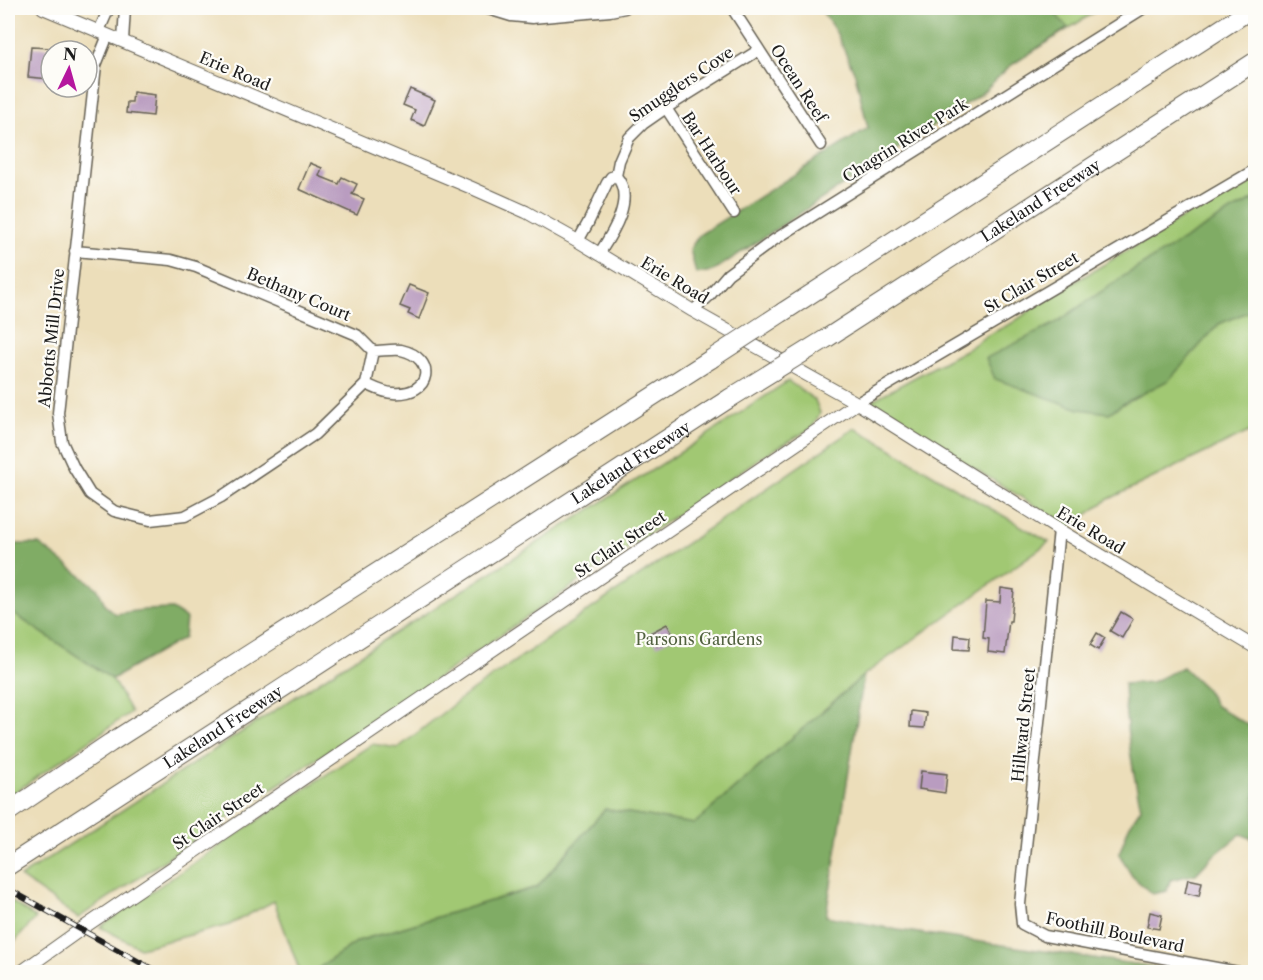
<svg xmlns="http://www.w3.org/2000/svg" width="1263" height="980" font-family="'Libre Caslon Text',serif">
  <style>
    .green { fill: #a1c873; stroke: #5e7248; stroke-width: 1.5 }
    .forest { fill: #80ac65; stroke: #4e6440; stroke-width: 1.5 }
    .building { fill: #b99cc0 }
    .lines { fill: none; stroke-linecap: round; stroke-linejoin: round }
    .minor-casing { stroke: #656053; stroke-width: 13 }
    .tertiary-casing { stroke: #656053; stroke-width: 14 }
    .motorway-casing { stroke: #656053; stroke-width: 20 }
    .minor { stroke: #fff; stroke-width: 10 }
    .tertiary { stroke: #fff; stroke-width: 12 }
    .motorway { stroke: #fff; stroke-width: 18 }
    .rail-casing { stroke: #1c1c1c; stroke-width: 6 }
    .rail { stroke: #fdfcf7; stroke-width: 4; stroke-dasharray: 11; stroke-linecap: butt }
    .motorway-bridge-casing { stroke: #656053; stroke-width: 20; stroke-linecap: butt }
    .motorway-bridge { stroke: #fff; stroke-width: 18 }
    .labels { text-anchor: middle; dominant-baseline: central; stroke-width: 4.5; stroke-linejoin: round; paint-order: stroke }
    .street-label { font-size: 16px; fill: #1c1c1c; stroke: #fdfcf7 }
    .park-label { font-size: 16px; fill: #51613f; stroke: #fdfcf7 }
  </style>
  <rect width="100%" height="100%" fill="#fdfcf7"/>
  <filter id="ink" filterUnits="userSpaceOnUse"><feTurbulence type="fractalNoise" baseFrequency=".0167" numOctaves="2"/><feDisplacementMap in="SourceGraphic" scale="12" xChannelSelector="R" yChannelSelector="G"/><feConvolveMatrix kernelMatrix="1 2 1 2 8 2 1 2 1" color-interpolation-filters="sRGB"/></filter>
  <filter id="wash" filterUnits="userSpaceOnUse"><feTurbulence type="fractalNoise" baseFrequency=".008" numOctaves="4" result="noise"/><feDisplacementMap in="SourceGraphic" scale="24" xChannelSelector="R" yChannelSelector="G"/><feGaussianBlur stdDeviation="1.35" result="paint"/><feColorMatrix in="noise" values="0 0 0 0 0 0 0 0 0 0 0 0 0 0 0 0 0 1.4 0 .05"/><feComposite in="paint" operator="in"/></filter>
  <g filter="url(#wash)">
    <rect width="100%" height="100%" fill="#ecdeba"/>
    <path class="green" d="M1017,8H1101L1010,66Z
      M1255,174V429L1107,500L1070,527L867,403L969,348L986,336L1012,323L1053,295Z
      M788,381L815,400L820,413L812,428L763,456L420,690L78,918L20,877L338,669L695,443Z
      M855,428L880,442L962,492L1049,542L864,675L694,824L605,809L537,887L358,941L313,972H300L274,901L229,925L140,948L100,927L155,889L372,744L398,748L464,696Z
      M8,610L112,679L131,712L8,797Z
      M8,899L36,918L8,949Z"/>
    <path class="forest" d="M820,8H1050L1068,28L1010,66L982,93L713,271L696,274L690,249L699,235L868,128L855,74L836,32Z
      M1255,199V309L1219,324L1169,380L1126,402L1109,413L1079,409L995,379L986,358L1054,324L1127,274L1233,210Z
      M11,544H39L97,588L106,606L115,614L143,610L172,609L186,618L184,638L112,679L8,610V546Z
      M1183,667L1205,688L1216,706L1255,729V840L1241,834L1211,858L1196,874L1170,880L1167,891L1152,894L1132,876L1119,854L1129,826L1141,808C1132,768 1125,725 1124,684L1152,682Z
      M864,675L826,916L898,930L1190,972H313L358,941L537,887L605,809L694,824Z"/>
    <g id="blocks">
      <path class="building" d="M31,47L51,48L50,79L28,77Z
        M410,89L435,100L424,126L411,120L415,110L403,105Z
        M133,92L155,95L153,116L126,113L127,102H132Z
        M310,163L322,168L319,176L339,184L342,177L357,184L352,194L364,199L357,215L299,189Z
        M409,285L429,293L419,319L408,314L410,310L400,306Z
        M1001,588L1014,590L1011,621H1009L1005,654L988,652L989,639L983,638L986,601L1000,602Z
        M1121,612L1133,619L1122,638L1110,631Z
        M667,624L674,637L657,646L650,633Z
        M1097,633L1105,638L1098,650L1090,645Z
        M955,635L970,637L969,650L954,649Z
        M911,711L926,713L924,728L910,727Z
        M921,771L947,774L945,793L919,789Z
        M1188,879L1202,882L1199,896L1185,893Z
        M1150,912L1162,915L1159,929L1147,927Z"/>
    </g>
  </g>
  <g filter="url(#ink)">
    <use href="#blocks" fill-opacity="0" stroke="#656053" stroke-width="1.5"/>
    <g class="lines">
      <g class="minor-casing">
        <path id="minor" d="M485,8L511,16L532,18L610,11L625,8
          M732,8L821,145
          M99,31L109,8
          M108,35L96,65L58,413L62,442L74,468L90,494L114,511L150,520L185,516L221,497L315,434L366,384L373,351
          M123,41L125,8
          M666,108L734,213
          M616,176L619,161L629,138L643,124L666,108L759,50
          M578,241L588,223L607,183L611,177L616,176
          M75,251L171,260L196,267L357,335L373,351C382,351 392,349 401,350C437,358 432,396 393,393C384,393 375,388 366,384
          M599,254C612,234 636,198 616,176
          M693,311L710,295L728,274L774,240L1144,8
          M857,403L1256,169
          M1059,530L1020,904L1022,924L1045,936L1238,972"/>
      </g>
      <g class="tertiary-casing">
        <path id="tertiary" d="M43,8L472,188L526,212L578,241L693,311L857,403L1059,530L1256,648
          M21,972L80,930L857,403"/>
      </g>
      <g class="motorway-casing">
        <g id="motorway">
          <path d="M783,312L1253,8"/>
          <path id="s1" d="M827,338L1256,61"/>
          <path d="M8,812L110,743L711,359"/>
          <path id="s2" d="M8,866L730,398"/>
        </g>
      </g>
      <use href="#minor" class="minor"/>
      <use href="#tertiary" class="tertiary"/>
      <use href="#motorway" class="motorway"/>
      <g class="rail-casing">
        <path id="rail" d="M8,889L152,969L161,972"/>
      </g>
      <use href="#rail" class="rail"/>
      <g class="motorway-bridge-casing">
        <path id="motorway-bridge" d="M711,359L783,312
          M730,398L827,338"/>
      </g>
      <use href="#motorway-bridge" class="motorway-bridge"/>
    </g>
  </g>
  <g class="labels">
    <g class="street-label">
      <text transform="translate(235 71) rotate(23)">Erie Road</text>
      <text transform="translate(799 83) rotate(57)">Ocean Reef</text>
      <text transform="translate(681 84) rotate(-34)">Smugglers Cove</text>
      <text transform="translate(905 140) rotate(-32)">Chagrin River Park</text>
      <text transform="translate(712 153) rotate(57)">Bar Harbour</text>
      <text stroke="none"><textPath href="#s1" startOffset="254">Lakeland Freeway</textPath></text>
      <text transform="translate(675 280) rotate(31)">Erie Road</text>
      <text transform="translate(1031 282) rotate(-30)">St Clair Street</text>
      <text transform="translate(299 294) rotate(23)">Bethany Court</text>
      <text transform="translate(51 338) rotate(-84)">Abbotts Mill Drive</text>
      <text stroke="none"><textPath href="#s2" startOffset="742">Lakeland Freeway</textPath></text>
      <text transform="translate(1091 530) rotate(31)">Erie Road</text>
      <text transform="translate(620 544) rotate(-34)">St Clair Street</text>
      <text transform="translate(1023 725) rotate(-84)">Hillward Street</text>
      <text stroke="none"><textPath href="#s2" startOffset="256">Lakeland Freeway</textPath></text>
      <text transform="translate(218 816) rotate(-34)">St Clair Street</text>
      <text transform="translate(1115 932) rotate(12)">Foothill Boulevard</text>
    </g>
    <g class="park-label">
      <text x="699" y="639">Parsons Gardens</text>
    </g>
  </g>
  <rect width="1263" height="980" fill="none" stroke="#fdfcf7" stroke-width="30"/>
  <g transform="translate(69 69) rotate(5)"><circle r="28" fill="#fdfcf7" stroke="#a3a29f" stroke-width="1.5"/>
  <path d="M0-4.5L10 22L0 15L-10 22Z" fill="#b5179e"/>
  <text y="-9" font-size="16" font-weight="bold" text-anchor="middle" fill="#1c1c1c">N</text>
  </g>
</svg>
